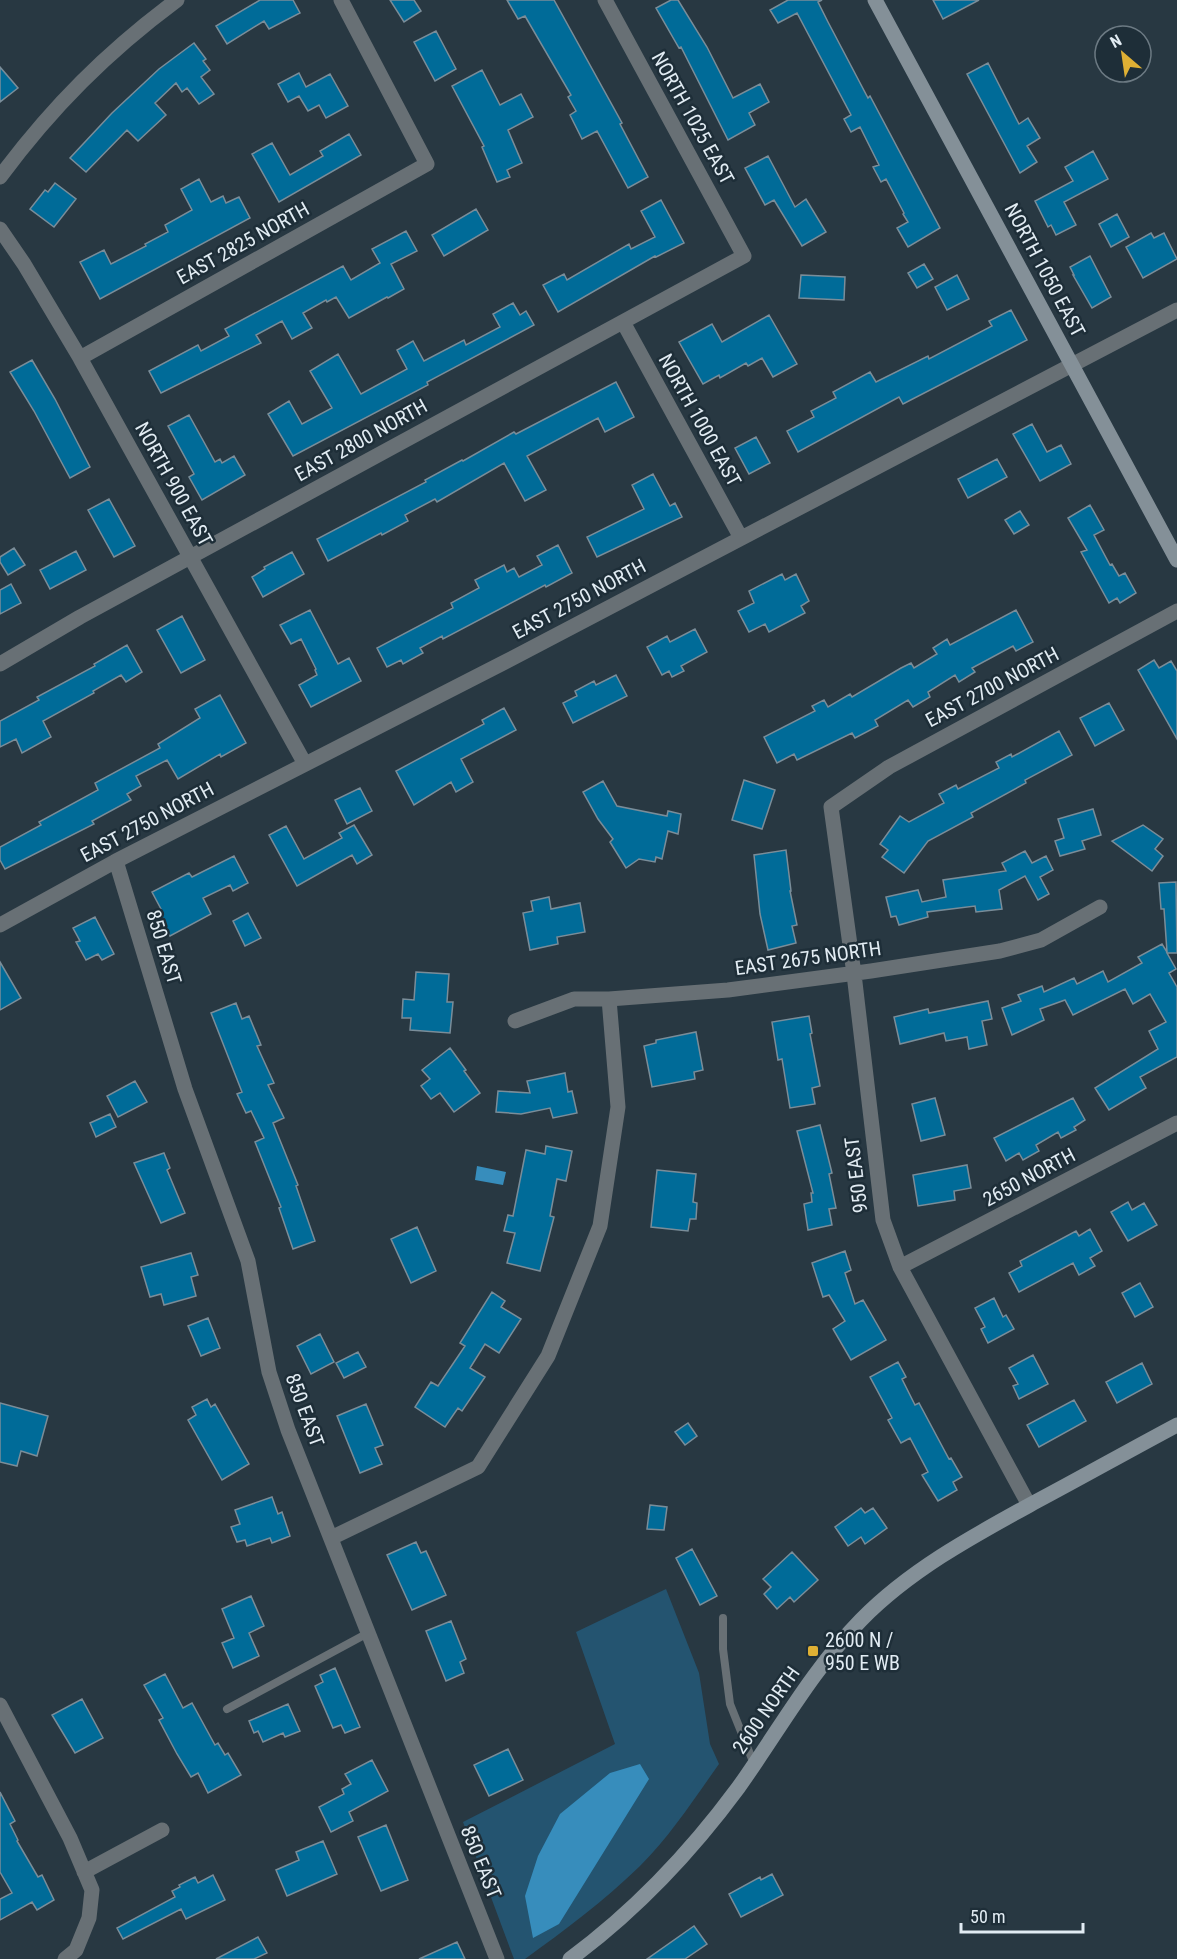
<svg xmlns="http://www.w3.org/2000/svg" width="1177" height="1959" font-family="'Roboto Condensed',sans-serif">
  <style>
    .green { fill: #245470 }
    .water { fill: #378dbc }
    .building { fill: #006b98; stroke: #7a8d99; stroke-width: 1.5 }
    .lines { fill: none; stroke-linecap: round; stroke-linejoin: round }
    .service { stroke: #687075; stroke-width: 8 }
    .minor { stroke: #687075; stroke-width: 15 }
    .tertiary { stroke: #687075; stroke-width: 15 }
    .secondary { stroke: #849098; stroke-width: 15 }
    .poi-dot { fill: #dfb034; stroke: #1e2e38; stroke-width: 2 }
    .labels { text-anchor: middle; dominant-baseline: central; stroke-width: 5; stroke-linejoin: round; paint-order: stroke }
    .street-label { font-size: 20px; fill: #e2ecf3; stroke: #1e2e38 }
    .poi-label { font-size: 20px; fill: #e2ecf3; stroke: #1e2e38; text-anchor: start }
  </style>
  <rect width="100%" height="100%" fill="#283842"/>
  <path class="green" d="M666,1589L699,1673L710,1744L719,1764C694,1799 671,1835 640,1866C604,1901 565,1930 525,1959H514L463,1822L615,1744L576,1632Z"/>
  <path class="water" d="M477,1166L506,1172L503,1185L475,1180Z
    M640,1764L649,1779L559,1924L533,1938L525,1896L538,1856L560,1814L610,1773Z"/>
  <path class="building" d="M260,0H293L300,13L269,29L264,21L227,44L216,26Z
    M390,0H414L421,11L404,22Z
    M507,0H554L622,123L620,124L648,177L628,188L597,131L582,139L570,115L576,111L568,97L571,95L525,16L518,19Z
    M671,0H678L707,47L733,98L760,84L769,102L749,113L755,125L728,140L681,47L679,48L656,8Z
    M788,0H822L818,2L828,22L868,98L870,96L940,228L908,247L897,228L908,222L903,214L904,213L886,179L881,182L873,167L879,165L860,127L851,132L844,119L851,115L797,13L778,23L770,10Z
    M933,0H979L943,19Z
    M436,31L456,69L435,81L414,42Z
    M194,43L206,59L203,61L210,70L201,77L214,94L199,104L187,88L182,92L176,83L155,103L166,115L138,141L127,130L86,172L70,158L112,113L159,69Z
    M988,63L1019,124L1028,118L1040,138L1027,146L1037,162L1020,173L967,74Z
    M0,67L18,88L0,102Z
    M482,70L500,105L521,94L533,117L508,130L522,163L507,170L510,177L497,182L482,147L484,146L452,86Z
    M299,73L306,87L330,74L348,106L326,118L319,105L308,111L299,96L288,102L278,84Z
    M349,134L361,155L279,202L252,154L272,143L290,175L323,156L320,151Z
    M1093,151L1108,179L1064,202L1076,225L1056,235L1051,225L1048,227L1035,201L1073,181L1065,167Z
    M768,156L795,207L806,199L826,232L802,246L774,200L765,205L745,168Z
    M199,179L211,202L223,196L226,203L239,197L250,218L100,299L80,262L104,250L111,264L146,246L145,244L168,232L165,225L192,210L181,189Z
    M55,183L76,199L54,227L30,209L45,190L48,192Z
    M661,200L684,243L656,257L655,256L558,312L543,285L564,274L567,280L629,244L631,249L655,237L641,211Z
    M476,209L488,230L444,256L432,235Z
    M1117,214L1129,237L1111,247L1099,224Z
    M406,231L417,251L391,264L404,289L388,298L387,297L349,318L336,297L327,302L326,300L303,313L312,328L292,339L282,321L256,335L261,343L161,393L149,371L198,345L201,351L229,336L225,329L343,266L351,280L380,263L372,249Z
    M1151,233L1154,238L1164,233L1177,259L1143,278L1126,247Z
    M1090,256L1111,297L1092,308L1073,275H1074L1070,267Z
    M924,264L933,279L917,288L908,273Z
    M801,275L845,277L844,300L799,298Z
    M957,275L969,299L947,310L935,287Z
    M513,303L520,315L526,311L534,325L427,382L428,385L293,456L268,414L289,401L302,424L332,408L310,371L338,354L361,394L407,369L397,350L413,341L424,361L464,340L466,345L500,327L493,314Z
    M1011,310L1027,340L903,404L899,397L798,452L787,431L814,417L811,411L836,398L833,392L870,372L876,382L928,356L929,359L992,326L989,321Z
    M769,315L797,364L773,377L762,358L748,366L746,363L720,378L719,375L703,384L679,342L712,324L722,342Z
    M32,360L55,399L90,467L70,478L34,411L10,372Z
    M616,382L634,417L605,432L598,418L527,456L546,490L525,501L504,463L437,502L435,499L405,515L408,521L382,535L381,533L328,561L317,539L426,482L425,480L462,460L463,461L514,432L516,434Z
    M189,415L215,462L220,459L222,463L234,456L245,475L202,500L189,477L194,474L168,426Z
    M1032,424L1047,452L1061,445L1071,464L1040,481L1013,434Z
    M756,437L770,463L749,474L735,448Z
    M997,459L1007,477L968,498L958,479Z
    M653,474L670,506L675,503L682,517L597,557L587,537L644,509L632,485Z
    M109,499L135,546L114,557L88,510Z
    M1090,505L1104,530L1094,535L1110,565L1112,564L1119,576L1125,573L1136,593L1120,603L1117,598L1109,603L1081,552L1087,550L1068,518Z
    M1020,511L1029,525L1014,534L1005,520Z
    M558,545L572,573L546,587L545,585L443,639L442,636L420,648L423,653L403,664L401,660L387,667L377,648L453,608L451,603L479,588L475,580L504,565L507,572L514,568L519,577L542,565L537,556Z
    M14,548L25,565L8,575L0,562V557Z
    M76,551L86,570L50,589L40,570Z
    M292,552L304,574L263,597L252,577L265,569L264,567Z
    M782,574L785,580L796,574L809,601L801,606L805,613L769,632L765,624L749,632L738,611L754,603L749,591Z
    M11,584L21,603L0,614V590Z
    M310,610L338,664L349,658L361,681L311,707L299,685L317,675L315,670L316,669L301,639L291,644L280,625Z
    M1016,610L1033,642L1016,651L1013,646L972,668L975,672L959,682L955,675L928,692L930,697L913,707L908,700L875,720L878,726L855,738L852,733L797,760L794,754L777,763L764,737L815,711L812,706L824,700L828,707L850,694L852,697L901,668L911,663L914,668L937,654L933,648L947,639L950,645Z
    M182,616L205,660L181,673L157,630Z
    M695,629L707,652L681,666L684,671L672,677L669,671L662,675L647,647L667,636L670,642Z
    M127,645L142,672L126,682L121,675L93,691L94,693L43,721L51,737L22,753L16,739L0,747V721L39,700L37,697L95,666L94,664Z
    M1154,660L1159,668L1171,661L1177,671V739L1138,670Z
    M616,675L627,696L573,723L563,703L577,696L575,691L594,681L596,685Z
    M220,695L246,743L221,757L220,754L178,779L167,760L136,776L141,786L127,794L131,800L92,821L94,824L5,869L0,860V847L41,825L39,822L98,790L95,783L160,748L158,744L200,718L195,709Z
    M1109,703L1124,730L1095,746L1080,718Z
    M504,708L516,730L461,759L473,782L456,792L451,782L414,805L396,771L484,724L482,720Z
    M1059,731L1072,755L1025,780L1026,783L971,813L973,817L928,841L904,873L882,857L888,850L880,844L900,816L909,822L944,803L939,794L956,785L958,789L999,768L996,762L1011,754L1012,757Z
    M744,780L775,790L762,829L732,820Z
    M603,781L617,806L667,816L668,811L681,814L678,834L668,831L662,859L656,857L655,862L639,859L626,868L610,842L613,839L598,819L583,792Z
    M360,788L372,811L347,824L335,800Z
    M1093,809L1101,835L1082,841L1085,849L1060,856L1055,841L1064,838L1058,819Z
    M354,825L372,855L357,864L352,855L297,886L269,835L286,826L304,859L342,838L339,833Z
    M1143,825L1163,839L1155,849L1163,856L1152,871L1112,841Z
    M786,850L791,891H790L797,925L792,926L796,943L768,950L760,914L754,855Z
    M1025,851L1032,863L1046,856L1053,870L1040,877L1049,894L1038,900L1025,876L999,890L1002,909L976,912L975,906L927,912L928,917L899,925L896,916L891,917L886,897L918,890L922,902L946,897L943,880L1006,871L1002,863Z
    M234,856L248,883L233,891L230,885L203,898L211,914L170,936L156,911L161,909L152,892L189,873L192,877Z
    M1176,882L1177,953H1167L1176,969L1169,973L1177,987V1057L1140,1077L1146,1088L1109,1110L1095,1088L1158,1049L1149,1031L1166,1022L1150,994L1133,1004L1125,989L1073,1015L1065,1000L1040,1009L1044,1020L1012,1035L1002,1008L1021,1001L1018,995L1042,986L1044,992L1074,978L1077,984L1103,971L1108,982L1142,963L1138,957L1162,944L1167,952L1164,909H1161L1159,883Z
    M549,897L551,909L580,903L585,932L557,937L558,944L530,950L523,913L533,911L531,901Z
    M248,913L261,938L245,946L233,921Z
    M95,917L114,954L102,960L98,954L86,960L76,942L80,941L73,928Z
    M0,962L21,998L0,1010Z
    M416,972L449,974L447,1002H453L450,1033L410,1030L411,1018H402L403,999L414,1000Z
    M988,1001L992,1019L982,1021L987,1045L969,1049L967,1037L946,1041L944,1033L900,1044L894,1017L928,1009L929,1013Z
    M236,1003L242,1019L249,1016L261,1045L257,1046L274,1083L268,1085L284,1118L273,1123L298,1185L296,1186L315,1241L293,1249L279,1208L281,1207L255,1142L264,1138L251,1111L246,1113L237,1094L242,1092L211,1013Z
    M809,1016L812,1033L810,1034L820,1086L812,1088L815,1104L790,1108L782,1059L778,1060L772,1022Z
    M696,1032L703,1070L694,1072L695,1079L652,1087L644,1046L656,1043V1040Z
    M450,1048L466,1070L464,1071L480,1093L454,1112L440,1093L431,1099L421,1086L430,1079L422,1070Z
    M565,1073L568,1092L572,1091L577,1113L553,1118L550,1108L521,1114L496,1112L498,1091L530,1093L527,1081Z
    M135,1081L147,1102L118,1117L107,1096Z
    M935,1098L945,1135L921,1141L912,1104Z
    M1073,1098L1085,1120L1074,1127L1076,1130L1061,1138L1058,1132L1036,1145L1039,1151L1023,1160L1019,1153L1006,1161L994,1138Z
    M110,1114L116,1127L96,1137L90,1123Z
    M820,1125L832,1173L829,1174L836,1208L829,1209L832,1225L808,1230L804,1204L812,1202L811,1193H813L797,1131Z
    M546,1146L572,1151L566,1181L557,1179L550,1216L554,1217L540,1271L507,1263L515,1233L504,1231L508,1215L513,1216L526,1150L545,1154Z
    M164,1153L170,1168L167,1170L185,1213L161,1223L134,1163Z
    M967,1165L971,1188L954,1191L955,1200L918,1206L913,1175Z
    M657,1170L696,1174L693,1202L697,1203L696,1219H690L688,1231L651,1227Z
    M1128,1202L1132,1210L1144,1203L1157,1225L1128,1241L1111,1212Z
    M417,1227L436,1271L411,1283L391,1239Z
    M1090,1229L1102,1251L1090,1258L1095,1266L1079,1275L1073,1263L1019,1292L1009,1273L1022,1266L1020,1261L1076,1231L1079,1236Z
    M845,1251L851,1270L845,1273L855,1304L863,1300L886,1340L851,1360L833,1329L845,1321L829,1295L823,1297L812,1263Z
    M191,1253L198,1275L191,1277L196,1296L164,1305L161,1294L150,1297L141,1267Z
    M1140,1283L1153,1307L1135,1317L1122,1293Z
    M492,1292L505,1301L501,1307L521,1319L499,1353L485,1344L470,1368L485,1377L462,1411L458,1408L445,1427L415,1407L431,1382L438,1386L465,1346L460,1343Z
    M994,1298L1003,1317L1006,1315L1014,1329L988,1343L981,1329L985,1327L975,1308Z
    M208,1318L220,1348L201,1356L188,1326Z
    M320,1334L334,1362L311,1374L297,1346Z
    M358,1352L366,1367L344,1378L336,1363Z
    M1033,1355L1048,1384L1019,1399L1013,1386L1018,1384L1009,1368Z
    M898,1362L906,1377L902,1379L915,1405L919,1403L949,1459L951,1458L962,1477L953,1482L957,1490L938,1501L922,1475L928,1472L910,1438L901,1443L888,1420L892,1418L870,1377Z
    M1142,1363L1152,1384L1117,1403L1106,1382Z
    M207,1399L211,1407L215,1404L249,1464L222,1480L188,1420L196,1415L192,1407Z
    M1074,1400L1086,1421L1039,1447L1027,1425Z
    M0,1403L48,1416L37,1456L21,1451L17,1466L0,1462Z
    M366,1404L383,1445L375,1448L382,1464L360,1473L337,1416Z
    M688,1423L697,1436L685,1445L675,1432Z
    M272,1497L278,1514L282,1512L290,1536L272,1543L270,1538L247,1546L245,1540L237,1542L231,1527L240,1524L235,1510Z
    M650,1505L667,1507L664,1530L647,1529Z
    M861,1508L865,1513L873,1508L887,1528L865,1544L861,1537L848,1546L835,1527Z
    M416,1542L421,1553L426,1551L446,1595L412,1610L387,1555Z
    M692,1549L717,1596L700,1605L676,1558Z
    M792,1552L818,1580L794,1602L790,1597L777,1609L764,1594L771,1587L763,1579Z
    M251,1596L264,1626L249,1633L259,1656L233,1668L222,1643L234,1638L222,1609Z
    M451,1621L466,1659L460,1662L464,1673L446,1681L426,1631Z
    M335,1668L360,1727L345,1733L341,1725L333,1728L315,1686L323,1682L320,1675Z
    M165,1674L183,1708L192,1703L215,1745L218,1743L225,1755L228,1753L241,1775L208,1793L198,1773L191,1777L177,1754L159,1720L163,1718L144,1685Z
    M82,1699L103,1738L75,1753L52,1715Z
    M288,1704L300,1731L285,1737L283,1733L263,1742L258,1731L254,1733L249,1721Z
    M508,1749L523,1780L489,1796L474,1765Z
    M372,1760L388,1791L349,1812L353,1821L331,1832L319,1807L344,1794L342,1789L351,1784L345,1774Z
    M0,1792L15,1821L10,1824L18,1840L17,1841L38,1877L42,1875L54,1900L37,1910L32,1902L0,1920V1899L12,1893L0,1872Z
    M386,1825L408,1880L381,1891L358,1837Z
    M323,1841L337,1874L287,1896L276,1870L299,1860L296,1852Z
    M772,1874L783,1895L741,1917L729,1894L760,1877L761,1880Z
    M213,1875L225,1900L186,1919L181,1909L123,1939L117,1928L175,1897L172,1891L180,1887L179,1885L195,1877L198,1883Z
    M694,1926L707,1944L685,1959H647Z
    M258,1937L267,1953L254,1959H216Z
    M457,1942L465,1959H419Z"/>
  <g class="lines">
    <path class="service" d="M723,1618V1649L730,1704L754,1764
      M227,1709L368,1633"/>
    <path class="minor" d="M0,229L24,264L80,358L305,764
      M623,322L741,538
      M80,358L427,164L341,0
      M0,664L80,617L744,256L605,0
      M116,861L185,1089L248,1261L269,1372L288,1430L497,1959
      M0,925L116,861L505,662L1177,310
      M515,1021L574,999H609L728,990L871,971L1000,951L1041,940L1100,907
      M900,1267L1177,1123
      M1029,1505L900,1267L883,1220L854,974L831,807L889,767L1177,611
      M331,1538L478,1467L548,1356L600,1226L618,1107L609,999
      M0,1705L70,1838L92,1890L89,1918L76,1950L65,1959
      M84,1872L162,1830"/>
    <path class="tertiary" d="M0,177C52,107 107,52 177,0"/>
    <path class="secondary" d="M875,0L1177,560
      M570,1959C635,1911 690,1853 738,1788C778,1732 812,1670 861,1620C911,1569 975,1535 1037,1501C1084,1476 1130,1450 1177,1425"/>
  </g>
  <rect class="poi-dot" x="807" y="1645" width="12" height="12" rx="3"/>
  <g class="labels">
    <g class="street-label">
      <text transform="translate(693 118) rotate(61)">NORTH 1025 EAST</text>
      <text transform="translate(243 243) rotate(-29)">EAST 2825 NORTH</text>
      <text transform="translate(1045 270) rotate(62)">NORTH 1050 EAST</text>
      <text transform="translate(700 420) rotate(61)">NORTH 1000 EAST</text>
      <text transform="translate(361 440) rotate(-29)">EAST 2800 NORTH</text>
      <text transform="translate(174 484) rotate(61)">NORTH 900 EAST</text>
      <text transform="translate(579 599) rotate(-28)">EAST 2750 NORTH</text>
      <text transform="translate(992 687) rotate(-28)">EAST 2700 NORTH</text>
      <text transform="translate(147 822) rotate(-28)">EAST 2750 NORTH</text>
      <text transform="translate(164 947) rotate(73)">850 EAST</text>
      <text transform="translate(808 958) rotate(-8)">EAST 2675 NORTH</text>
      <text transform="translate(856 1175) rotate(-97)">950 EAST</text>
      <text transform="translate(1029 1177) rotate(-28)">2650 NORTH</text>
      <text transform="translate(305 1410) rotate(70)">850 EAST</text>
      <text transform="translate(766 1710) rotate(-55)">2600 NORTH</text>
      <text transform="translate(481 1862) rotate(68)">850 EAST</text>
    </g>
    <g class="poi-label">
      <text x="825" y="1640">2600 N /<tspan x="825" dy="23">950 E WB</tspan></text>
    </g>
  </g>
  <g transform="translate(1123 54) rotate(331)"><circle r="28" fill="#1e2e38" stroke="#6c7a83" stroke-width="1.5"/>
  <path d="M0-4.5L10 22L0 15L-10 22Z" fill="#dfb034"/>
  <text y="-9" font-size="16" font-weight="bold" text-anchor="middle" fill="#e2ecf3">N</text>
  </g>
  <path d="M961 1923v9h122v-9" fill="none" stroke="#e2ecf3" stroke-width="3"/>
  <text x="970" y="1923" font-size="18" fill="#e2ecf3" stroke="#1e2e38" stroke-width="4.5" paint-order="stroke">50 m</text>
</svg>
